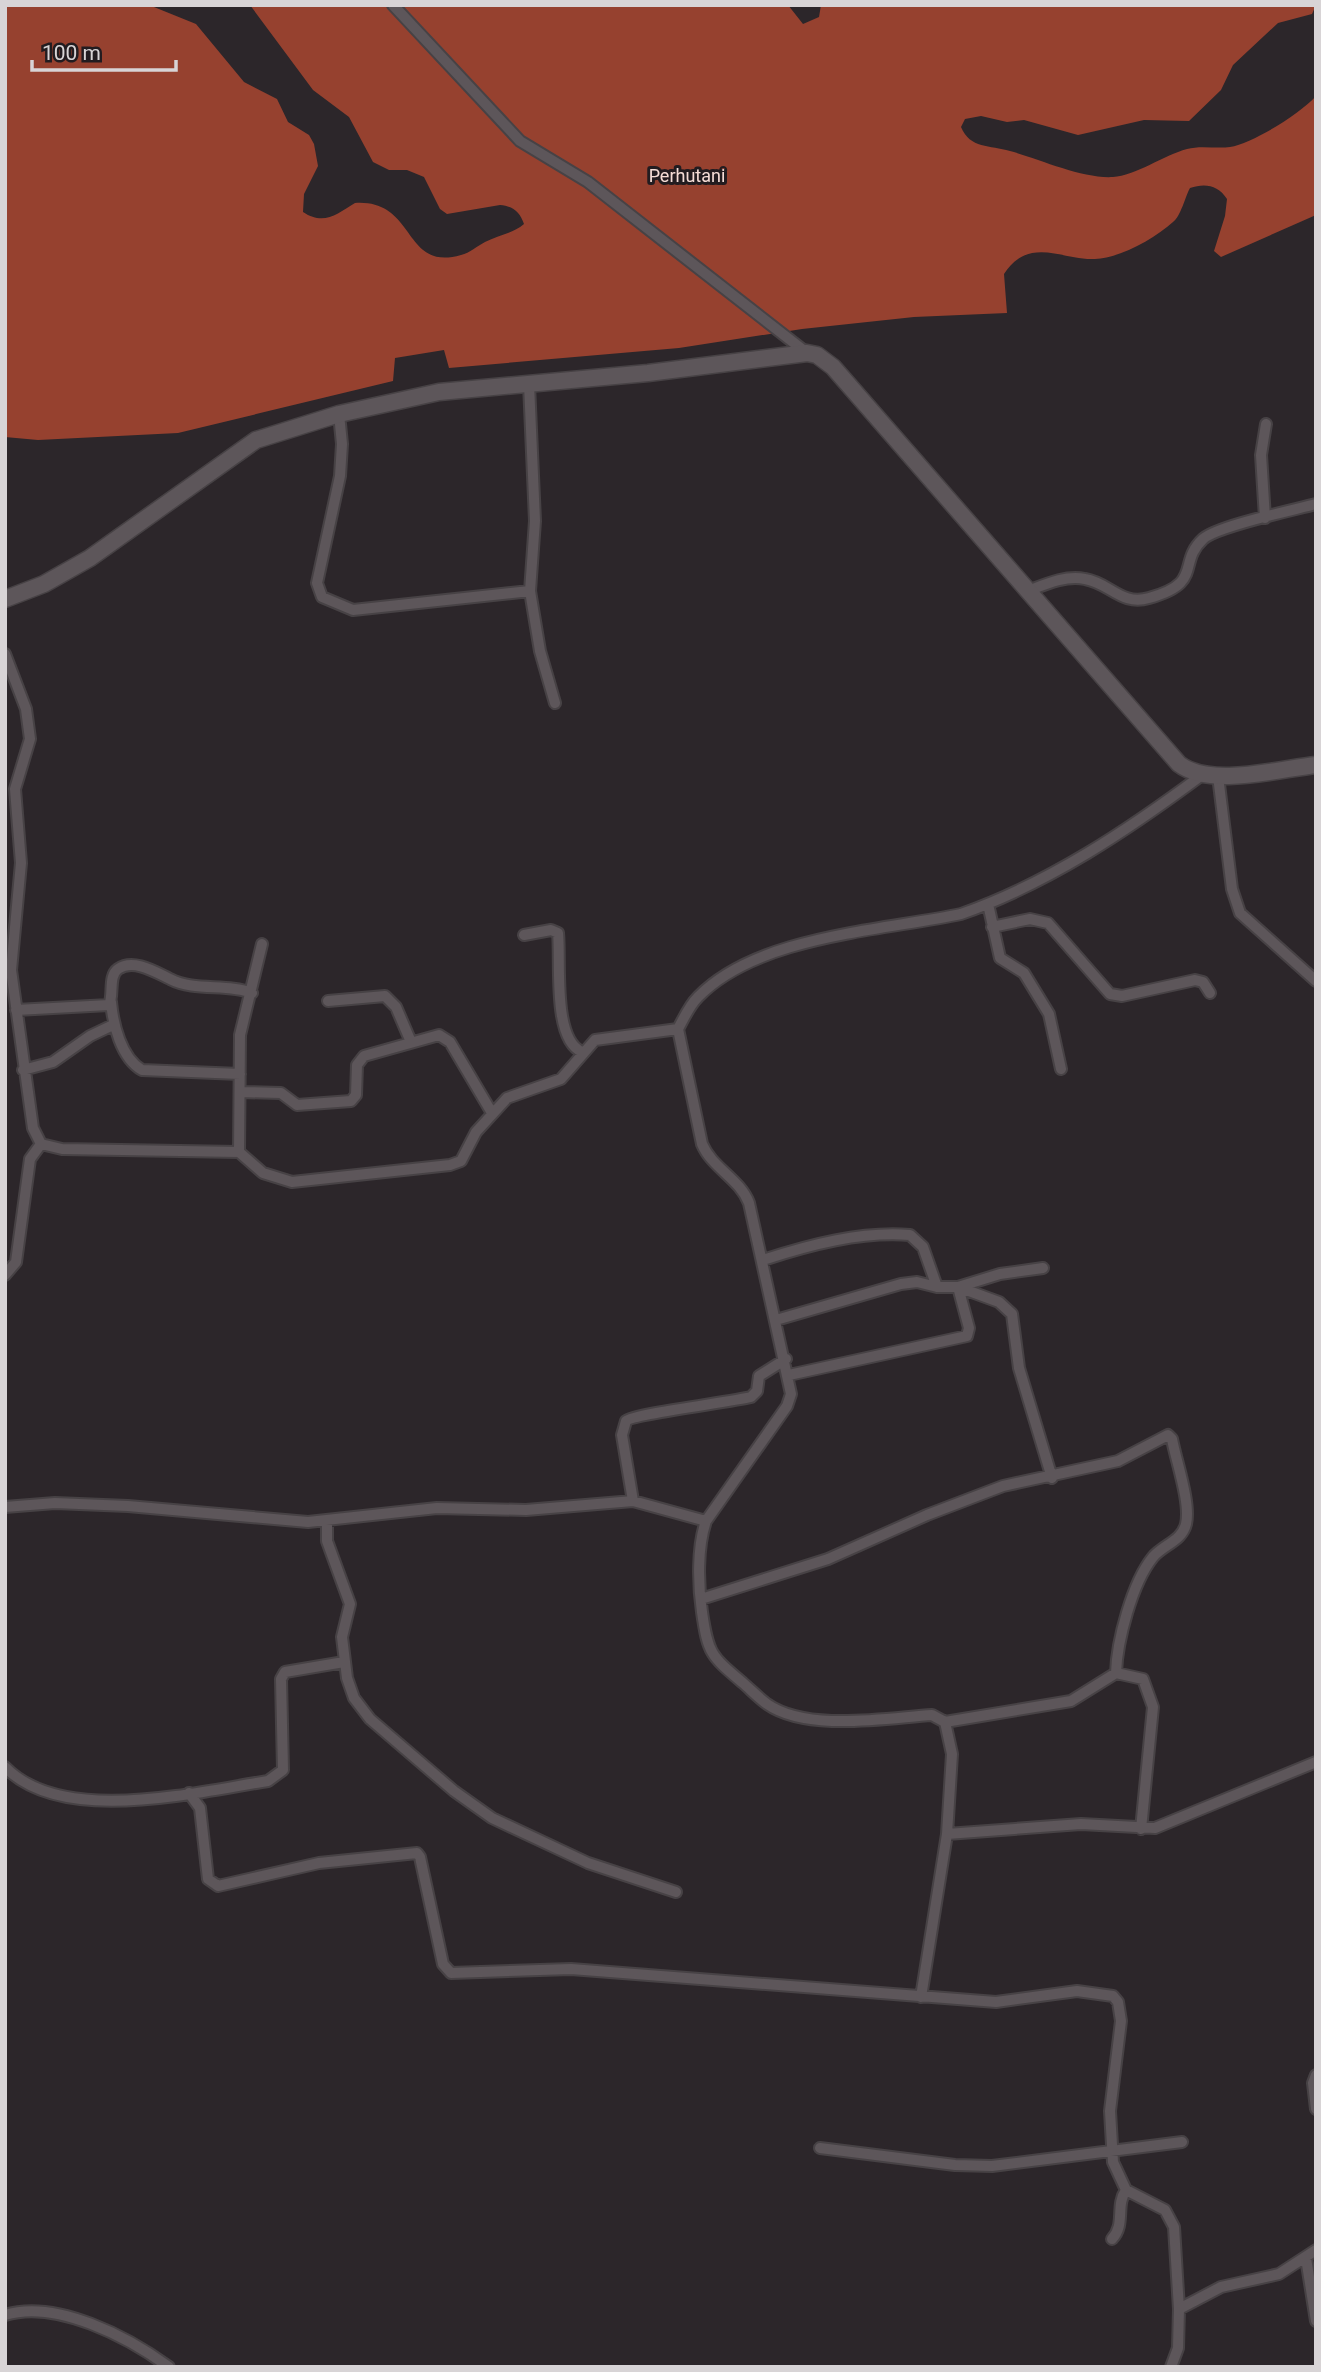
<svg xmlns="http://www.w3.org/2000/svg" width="1321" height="2372" font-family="Roboto,sans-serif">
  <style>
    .forest { fill: #96412f }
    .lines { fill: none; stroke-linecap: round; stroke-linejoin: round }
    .street-casing { stroke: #474245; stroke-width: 14 }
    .secondary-casing { stroke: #474245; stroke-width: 19 }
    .street { stroke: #5d565a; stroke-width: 10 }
    .secondary { stroke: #5d565a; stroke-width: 16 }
    .labels { text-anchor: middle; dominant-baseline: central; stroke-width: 6; stroke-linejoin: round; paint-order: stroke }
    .park-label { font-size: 18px; fill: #f5dcd6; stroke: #221c20 }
  </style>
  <rect width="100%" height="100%" fill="#2c262a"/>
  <path class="forest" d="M5,5H149L196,24L244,82L277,99L288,122L309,135L314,144L318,166L304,194L303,212C324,226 337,214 355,203C417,199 402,272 461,255C470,253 477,246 485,242C498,235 512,234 524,224C520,212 513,206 500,205L447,214L440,209L424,177L407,170H389L373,162L349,117L313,90L250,5H788L803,24L819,17L821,5H1316L1312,14L1278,23L1233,65L1221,90L1189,121L1144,120L1078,135L1024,120L1007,122L981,116L965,119L961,127C970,149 990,145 1010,151C1039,159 1083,179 1113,177C1135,176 1164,155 1187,149C1201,145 1216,149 1230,147C1253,143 1300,114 1316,96V215L1221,257L1214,251L1225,216L1227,199C1218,185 1205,183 1190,188C1185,197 1181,216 1173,222C1154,239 1120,258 1095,259C1064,261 1029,235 1004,274L1007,313L914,317L802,329L679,348L449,368L444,350L395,358L393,381L178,433L38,440L5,437Z"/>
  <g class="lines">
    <g class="street-casing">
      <path id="street" d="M393,5L520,141L588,182L807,353
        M529,384L535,521L530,591L540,651L555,703
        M339,414L342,444L340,476L317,583L322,597L353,610L530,591
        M1265,518L1261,455L1266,424
        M1028,591C1046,584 1066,575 1085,579C1110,583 1121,606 1149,598C1204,583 1177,563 1203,539C1217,526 1294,510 1316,504
        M5,654L26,709L30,739L15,789L21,863L11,970L33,1128L41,1144L62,1149L239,1152L263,1173L292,1182L450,1165L461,1161L476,1132L507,1098L561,1079L595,1040L678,1029
        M1218,776L1232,889L1240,913L1316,981
        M988,904L1000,958L1024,973L1049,1014L1061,1069
        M992,927L1030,919L1048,923L1110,994L1122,996L1195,980L1203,982L1210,993
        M524,935L551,930L558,933C561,961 552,1039 582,1052
        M328,1001L385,996L396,1007L411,1042
        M111,1002C113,1024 121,1058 142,1070L240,1074
        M16,1010L109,1005C114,995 108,976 118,969C134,958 157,973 170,979C195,992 227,983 252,993
        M23,1070L53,1062L90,1036L113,1025
        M241,1092L281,1093L297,1105L351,1101L356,1095L357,1065L364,1056L439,1035L450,1042L492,1113
        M239,1152L240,1035L262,944
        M763,1260C809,1245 861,1231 910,1235L923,1247L937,1287
        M5,1275L16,1262L30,1159L41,1144
        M958,1287L999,1302L1012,1314L1019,1368L1052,1478
        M776,1320L901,1284L917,1282L937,1287H958L1000,1274L1043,1268
        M789,1375L967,1336L969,1328L958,1287
        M633,1501L622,1435L626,1421C633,1414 731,1402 751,1397L757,1391L759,1376L786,1359
        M5,1507L55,1503L128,1506L308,1522L437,1508L526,1510L633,1501L706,1521L787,1406L791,1394L749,1203C740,1179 712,1168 702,1144L678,1029C684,1018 689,1006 698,997C757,936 880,931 961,914C1049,883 1128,830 1202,775
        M327,1520V1541L350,1604L342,1637L347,1678L354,1698L370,1719L454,1791L492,1818L588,1863L676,1892
        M706,1521C697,1547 698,1585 702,1612C708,1654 711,1656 743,1683C751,1690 759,1698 767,1704C807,1732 886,1718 932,1715L945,1722L952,1754L947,1834L921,1997
        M701,1599L828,1559L927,1515L1003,1486L1118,1461L1168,1435L1172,1439C1176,1461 1191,1503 1186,1524C1182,1541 1163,1545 1153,1557C1132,1583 1117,1641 1116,1673
        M945,1722L1071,1701L1116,1673L1143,1679L1153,1707L1141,1829
        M5,1767C62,1826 196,1792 268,1781L283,1770L281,1679L285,1672L344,1662
        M189,1793L200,1808L208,1879L218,1886L319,1863L417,1853L420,1857L443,1964L451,1973L571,1969L996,2002L1077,1991L1113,1996L1118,2002L1121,2021L1110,2111L1113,2162L1126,2190L1165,2210L1174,2227L1179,2309L1178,2348L1171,2367
        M947,1834L1081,1824L1155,1828L1316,1762
        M1316,2075L1313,2083L1316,2109
        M820,2148L955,2165L992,2166L1182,2142
        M1112,2239C1126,2224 1115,2206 1126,2190
        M1306,2258L1316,2321
        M1179,2309L1221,2287L1279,2274L1316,2250
        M5,2315C56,2299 128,2337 169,2367"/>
    </g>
    <g class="secondary-casing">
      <path id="secondary" d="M5,599L44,584L90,558L256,440L339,414L439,392L648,373L807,353L817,355L833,367L1179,764C1210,788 1279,769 1316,765"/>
    </g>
    <use href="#street" class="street"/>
    <use href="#secondary" class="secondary"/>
  </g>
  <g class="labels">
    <g class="park-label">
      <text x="687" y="175">Perhutani</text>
    </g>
  </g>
  <rect width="1321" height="2372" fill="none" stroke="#d8d4d6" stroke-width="14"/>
  <path d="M32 60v10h144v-10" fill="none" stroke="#d8d4d6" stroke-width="3.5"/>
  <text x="42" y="60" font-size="21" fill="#d8d4d6" stroke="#221c20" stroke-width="5" paint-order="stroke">100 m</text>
</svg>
